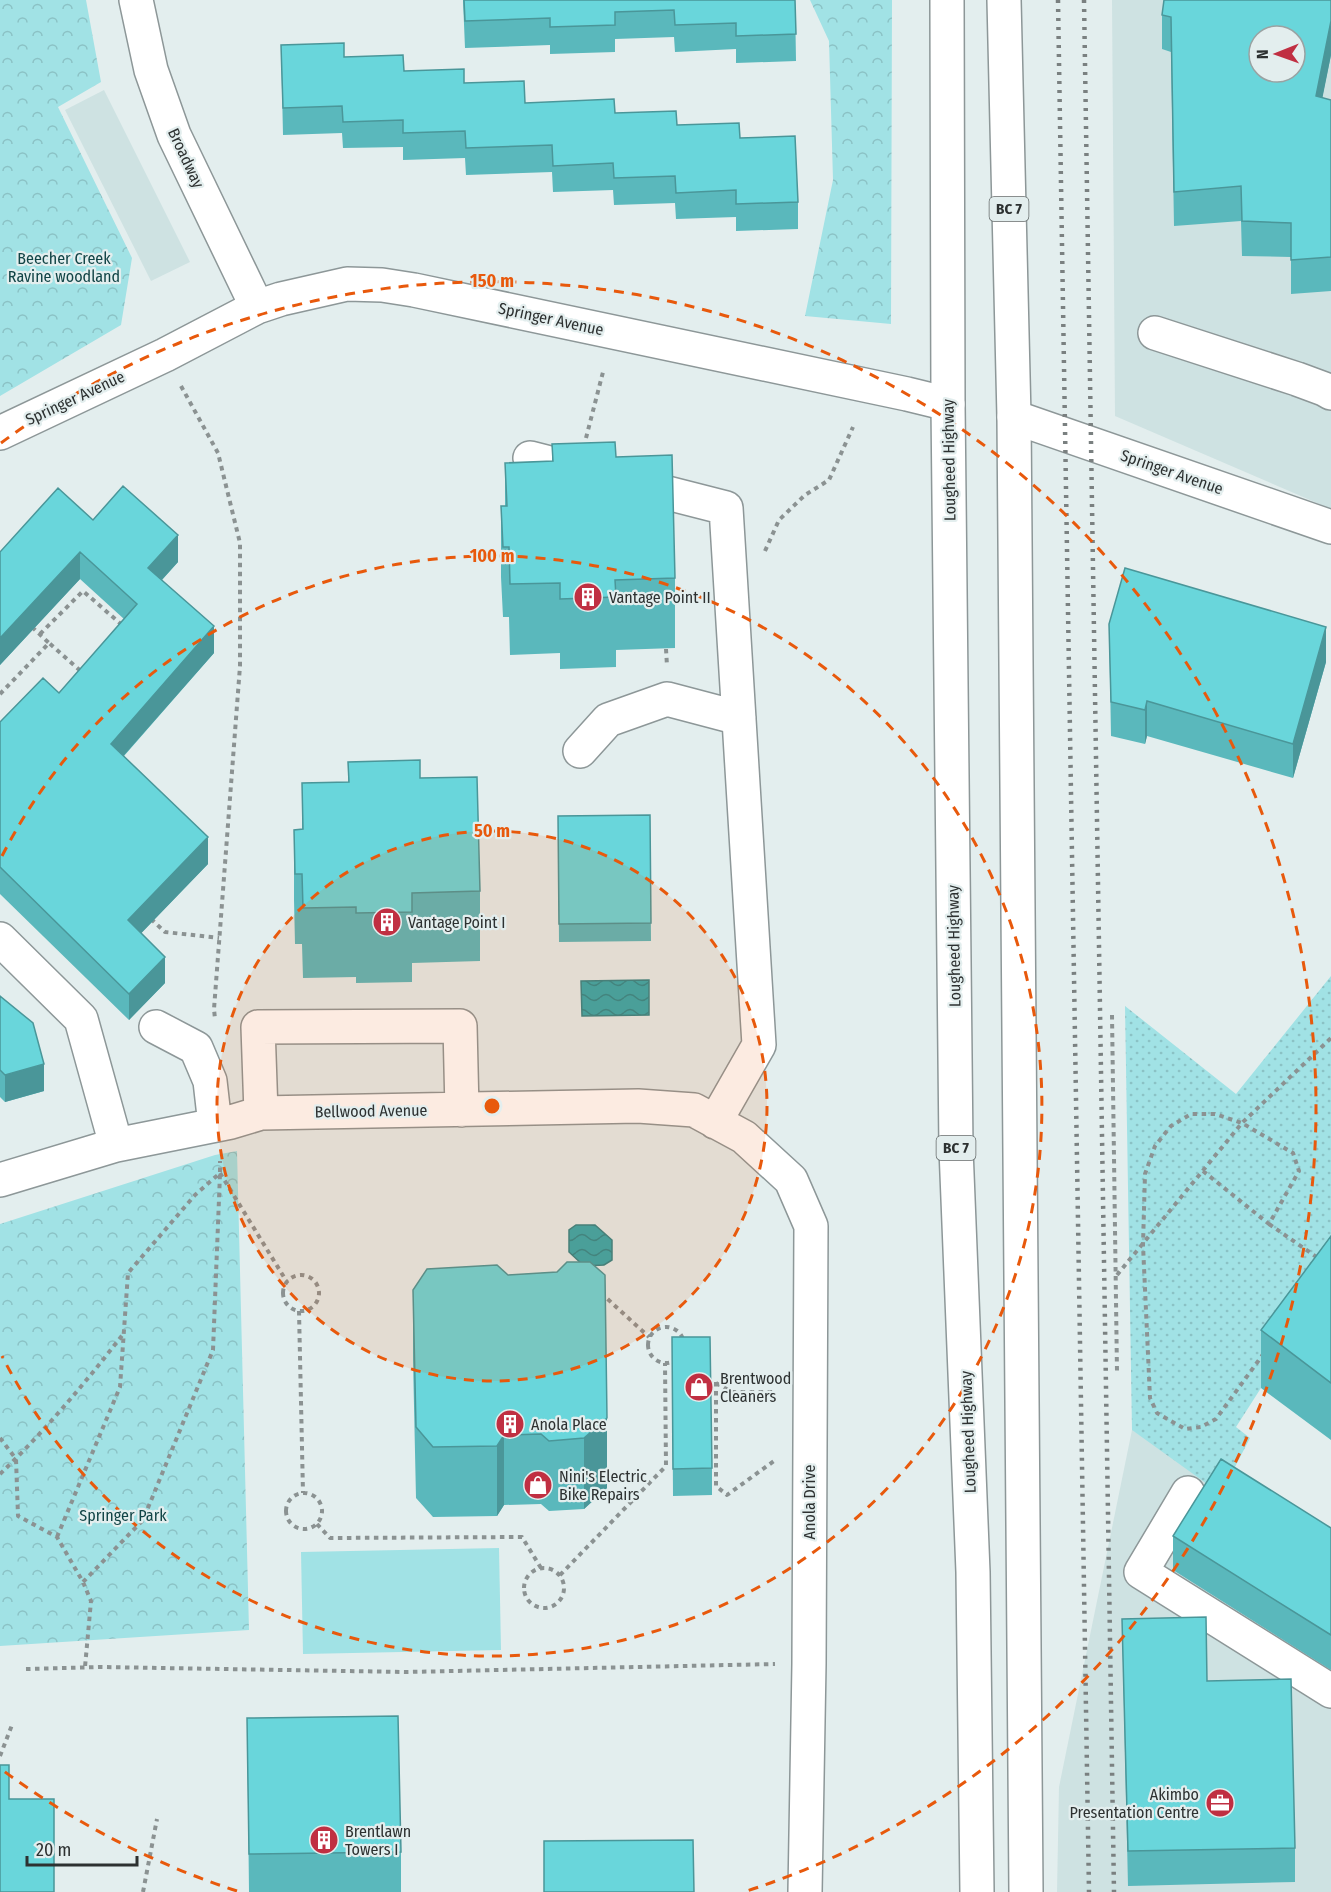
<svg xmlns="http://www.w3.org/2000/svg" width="1331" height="1892" font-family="'Fira Sans Condensed',sans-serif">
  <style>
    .built { fill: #cee2e2; fill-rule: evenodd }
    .grass { fill: url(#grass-dots) }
    .forest { fill: url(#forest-crowns) }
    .pitch { fill: #a1e2e5 }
    .water { fill: url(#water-waves); stroke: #338588; stroke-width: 1.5 }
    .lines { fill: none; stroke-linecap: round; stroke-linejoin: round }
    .minor-casing { stroke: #8d9798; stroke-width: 36 }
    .major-casing { stroke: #8d9798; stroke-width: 36 }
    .path { stroke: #8b9292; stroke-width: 4; stroke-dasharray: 4.5 4.5; stroke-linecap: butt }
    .minor { stroke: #fff; stroke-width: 33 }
    .major { stroke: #fff; stroke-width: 33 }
    .rail { stroke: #7a8080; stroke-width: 4.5; stroke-dasharray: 3 6; stroke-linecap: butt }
    .wall { fill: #5ab8bc }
    .shaded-wall { fill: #4a9699 }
    .building { fill: #69d6db; stroke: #4a9699; stroke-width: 1.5; fill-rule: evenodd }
    .ring { fill: none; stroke: #e8590c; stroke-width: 3; stroke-dasharray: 10 8 }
    .labels { text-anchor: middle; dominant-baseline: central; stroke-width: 4.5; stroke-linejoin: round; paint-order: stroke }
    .shield { fill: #e3eeee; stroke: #646a6a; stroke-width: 1.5 }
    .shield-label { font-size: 15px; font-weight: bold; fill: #2d3131 }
    .street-label { font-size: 16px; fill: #2d3131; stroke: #e3eeee }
    .park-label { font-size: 16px; fill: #114446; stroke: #e3eeee }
    .poi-label { font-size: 16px; fill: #2d3131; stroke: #e3eeee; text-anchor: start }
    .centre { fill: #e8590c; stroke: #e3eeee; stroke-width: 3 }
    .ring-label { font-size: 18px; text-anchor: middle; font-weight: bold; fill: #e8590c; stroke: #e3eeee; stroke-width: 4.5; stroke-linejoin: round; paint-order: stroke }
  </style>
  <defs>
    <pattern id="grass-dots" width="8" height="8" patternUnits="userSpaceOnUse" patternTransform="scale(1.5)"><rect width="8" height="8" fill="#a1e2e5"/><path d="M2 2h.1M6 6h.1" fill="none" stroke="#8bc2c5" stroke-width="1.8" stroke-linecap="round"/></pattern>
    <pattern id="forest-crowns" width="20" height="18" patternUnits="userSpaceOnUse" patternTransform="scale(1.5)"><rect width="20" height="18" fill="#a1e2e5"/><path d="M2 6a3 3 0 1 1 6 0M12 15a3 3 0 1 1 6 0" fill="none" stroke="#8bc2c5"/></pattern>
    <pattern id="water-waves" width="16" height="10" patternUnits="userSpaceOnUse" patternTransform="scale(1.5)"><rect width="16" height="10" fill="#35a9ae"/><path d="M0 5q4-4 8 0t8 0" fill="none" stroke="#2d8a8e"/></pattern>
  </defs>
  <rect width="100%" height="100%" fill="#e3eeee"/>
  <path class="built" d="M1112,0H1331V509L1115,416ZM1259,36H1295V72H1259Z
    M104,90L190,262L151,281L65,110Z
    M1132,1430L1331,1554V1892H1057L1059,1787Z"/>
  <path class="grass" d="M1331,976V1293L1261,1388L1236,1427L1250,1438L1221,1494L1132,1430L1125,1006L1236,1094Z"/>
  <path class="forest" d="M0,0H86L101,82L58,107L132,258L121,325L0,396Z
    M810,0H892L891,324L805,316L833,180L829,41Z
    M237,1151L249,1630L0,1646V1224L215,1155Z"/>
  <path class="pitch" d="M499,1548L501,1650L303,1654L301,1552Z"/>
  <path class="water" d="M649,980V1015L582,1016L581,981Z
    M576,1225H595L612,1240V1260L604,1265L584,1266L569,1252V1230Z"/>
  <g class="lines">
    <g class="minor-casing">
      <path id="minor" d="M136,0L151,70L174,135L257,307
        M1155,333L1297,379L1324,389L1331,393
        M1014,417L1331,527
        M0,433L165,355L257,307L281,299L347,284L382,285L414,290L907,394L948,404
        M530,458L726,508L759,1045L715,1122
        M580,751L608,720L667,699L739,718
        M0,939L81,1019L116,1145
        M156,1027L196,1048L210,1081L215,1125
        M261,1113L258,1027L460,1026L462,1110
        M0,1180L116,1145L231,1122L261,1113L638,1106L694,1110L744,1137L791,1180L811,1226L809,1664L805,1892
        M1188,1493L1141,1572L1331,1691"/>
    </g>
    <g class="major-casing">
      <path id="major" d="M947,0L948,404L956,1149L973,1572L977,1892
        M1004,0L1014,417L1026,1892"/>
    </g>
    <path class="path" d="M181,386L218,453L240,543V666L214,1009L215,1019
      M586,438L603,372
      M765,551L779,520L805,495L829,480L853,427
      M32,627L49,643
      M40,634L83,591L122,625
      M666,649L667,666
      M0,694L49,643L83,673
      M151,919L165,932L219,938
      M1112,1015L1117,1372
      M1203,1171L1269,1224L1299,1171L1293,1153L1242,1123L1215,1114H1191L1171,1126L1155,1146L1145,1174L1143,1245L1150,1398L1157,1413L1185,1429L1201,1427L1216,1419L1264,1353
      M220,1173L287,1282
      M1269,1224L1318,1258
      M1117,1275L1242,1123L1331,1038
      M283 1293a18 18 0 1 1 36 0a18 18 0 1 1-36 0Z
      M601,1293L649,1337
      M299,1311L303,1493
      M648 1345a18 18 0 1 1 36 0a18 18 0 1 1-36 0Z
      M716,1382V1486L727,1495L774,1461
      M716,1383L732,1392H775
      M0,1438L16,1459L18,1516L57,1537L83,1582L91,1601L85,1667
      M0,1474C45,1431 86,1382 124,1333
      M286 1511a18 18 0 1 1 36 0a18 18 0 1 1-36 0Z
      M317,1524L330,1538L522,1537L541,1568
      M57,1537L120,1387L128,1273L195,1195L220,1173V1161
      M524 1588a20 20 0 1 1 40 0a20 20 0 1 1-40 0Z
      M560,1575L666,1466L665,1363
      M83,1582L143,1520L213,1350L220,1174
      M26,1669L101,1667L407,1672L775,1664
      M0,1756L12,1725
      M143,1892L157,1819"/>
    <use href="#minor" class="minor"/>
    <use href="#major" class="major"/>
    <path class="rail" d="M1058,0L1089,1892
      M1084,0L1114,1892"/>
  </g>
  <path class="wall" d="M463,0H795L796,61L736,63V49L675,52L674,37L615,39V52L550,54V45L465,48Z
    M1162,15L1331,55L1322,98L1331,100V291L1291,294V257L1242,256L1241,221L1174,226L1171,52L1162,49Z
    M281,45L344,57L404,71L464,83L525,103L615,113L740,138L798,202V229L736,231V217L676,219L675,203L614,205L613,190L553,192L552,172L466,175L465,158L403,160V147L343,148L342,133L283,135Z
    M552,444L616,457L675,578V648L616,650V667L560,669V653L510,655L509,617H503L501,577V506H505V463L552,461Z
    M93,520L178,562L162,580L214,653L124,756L208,864L141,933L165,983L129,1020L0,894V722L59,693L124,619L80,579L0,665V552Z
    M1109,624L1326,662L1293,778L1147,736L1145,744L1111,736Z
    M348,762L420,778L480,891V961L412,963V982L356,983V977L303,978L302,944H295L294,900V830L302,829V783L348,782Z
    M650,815L651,941L559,942L558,816Z
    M0,996L44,1091L5,1102L0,1097Z
    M1331,1236V1440L1261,1388V1330Z
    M557,1272L607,1488L584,1509L549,1511L541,1504L504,1505L497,1516L433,1517L416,1498L413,1360V1290L508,1275Z
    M672,1337L712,1468V1495L673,1496Z
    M1331,1528V1670L1173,1570V1536Z
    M1122,1619L1207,1681L1295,1848V1882L1128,1886Z
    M247,1718L401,1852V1892H249Z"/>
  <path class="shaded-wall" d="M1331,21V55L1316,130V96Z
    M178,535V562L148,595V568Z
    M80,552V579L0,665V638Z
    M214,626V653L111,770V744Z
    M1326,627V662L1293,778V744Z
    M1147,701V736L1145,744V710Z
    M208,837V864L128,947V920Z
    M165,957V983L129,1020V994Z
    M44,1064V1091L5,1102V1075Z
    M607,1418V1488L584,1509V1438Z
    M504,1435V1505L497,1516V1446Z"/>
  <path class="building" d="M464,0H795L796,34L736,36V23L675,25L674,10L615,12V25L550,27V18L465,21Z
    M1164,0H1331V21L1316,96L1331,100V257L1291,260V223L1242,221L1241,186L1174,192L1171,17L1162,15ZM1259,36H1295V72H1259Z
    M344,43V57L403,55L404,71L464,69V83L524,81L525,103L614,99L615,113L676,111L677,125L739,123L740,138L795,136L798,202L736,204V190L676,193L675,176L614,178L613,163L553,166L552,145L466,148L465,131L403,133V120L343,122L342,106L283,108L281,45Z
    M615,442L616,457L672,455L675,578L615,580L616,597L560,599V583L510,584L509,547H503L501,506H507L505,463L553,461L552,444Z
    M123,486L178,535L148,568L214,626L111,744L208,837L128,920L165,957L129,994L0,867V722L43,678L59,693L137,604L80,552L0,638V552L58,488L93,520Z
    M1125,568L1326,627L1293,744L1147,701L1145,710L1111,702L1109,624Z
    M420,760V778L477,777L480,891L412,893V912L356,913V907L303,908L302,874H295L294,830L303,829L302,783L349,782L348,762Z
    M650,815L651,923L559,924L558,816Z
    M0,996L33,1023L44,1064L5,1075L0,1070Z
    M1331,1236V1383L1261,1330Z
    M567,1262H590L605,1275L607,1418L584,1438L549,1441L541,1434L504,1435L497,1446L433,1447L416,1427L413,1290L427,1269L497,1265L508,1275L557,1272Z
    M672,1337H710L712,1468L673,1469Z
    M1221,1459L1331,1528V1635L1173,1536Z
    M1206,1617L1207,1681L1291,1679L1295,1848L1128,1851L1122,1619Z
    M398,1716L401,1852L249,1854L247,1718Z
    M0,1765H9V1799H54V1892H0Z
    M693,1840L694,1892H544V1841Z"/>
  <circle cx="492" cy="1106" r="275" fill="#e8590c" fill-opacity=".12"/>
  <g class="ring">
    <circle cx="492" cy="1106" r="275"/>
    <path d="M2 856A550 550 0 1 1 2 1356"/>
    <path d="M237 1891A825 825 0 0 1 1 1769M1 443A825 825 0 1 1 747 1891"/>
  </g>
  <defs>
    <g id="building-disc" transform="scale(1.5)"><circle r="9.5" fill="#c02f42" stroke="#e3eeee"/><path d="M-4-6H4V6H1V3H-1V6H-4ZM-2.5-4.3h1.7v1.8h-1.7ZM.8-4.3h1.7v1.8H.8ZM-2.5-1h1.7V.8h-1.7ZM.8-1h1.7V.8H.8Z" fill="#fff"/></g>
    <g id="shop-disc" transform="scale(1.5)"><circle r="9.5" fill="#c02f42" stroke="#e3eeee"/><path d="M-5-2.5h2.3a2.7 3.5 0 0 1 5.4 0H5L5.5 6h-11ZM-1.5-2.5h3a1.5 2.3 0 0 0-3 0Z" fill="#fff"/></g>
    <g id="office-disc" transform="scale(1.5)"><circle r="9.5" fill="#c02f42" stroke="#e3eeee"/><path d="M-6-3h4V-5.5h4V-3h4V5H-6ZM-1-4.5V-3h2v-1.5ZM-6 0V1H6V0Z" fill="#fff"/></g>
  </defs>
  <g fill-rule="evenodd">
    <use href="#building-disc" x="588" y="597"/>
    <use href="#building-disc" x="387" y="922"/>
    <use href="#shop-disc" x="699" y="1387"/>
    <use href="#building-disc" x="510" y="1424"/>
    <use href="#shop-disc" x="538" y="1485"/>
    <use href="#office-disc" x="1220" y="1803"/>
    <use href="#building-disc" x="324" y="1840"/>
  </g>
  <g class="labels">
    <g class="shield">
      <rect x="989.5" y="197" width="39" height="24" rx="4.5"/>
      <rect x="936.5" y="1136" width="39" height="24" rx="4.5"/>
    </g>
    <g class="shield-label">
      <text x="1009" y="209">BC 7</text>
      <text x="956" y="1148">BC 7</text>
    </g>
    <g class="street-label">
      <text transform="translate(186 158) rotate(65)">Broadway</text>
      <text transform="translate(551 319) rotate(12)">Springer Avenue</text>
      <text transform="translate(75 398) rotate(-25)">Springer Avenue</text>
      <text transform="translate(949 460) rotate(-91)">Lougheed Highway</text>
      <text transform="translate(1172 472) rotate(19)">Springer Avenue</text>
      <text transform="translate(954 946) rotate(-91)">Lougheed Highway</text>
      <text transform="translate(371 1111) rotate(-1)">Bellwood Avenue</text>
      <text transform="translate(968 1432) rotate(-92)">Lougheed Highway</text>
      <text transform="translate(809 1502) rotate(-90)">Anola Drive</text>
    </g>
    <g class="park-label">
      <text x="64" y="258">Beecher Creek<tspan x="64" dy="18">Ravine woodland</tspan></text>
      <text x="123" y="1515">Springer Park</text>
    </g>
    <g class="poi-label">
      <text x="609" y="597">Vantage Point II</text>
      <text x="408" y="922">Vantage Point I</text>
      <text x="720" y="1378">Brentwood<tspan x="720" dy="18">Cleaners</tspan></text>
      <text x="531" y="1424">Anola Place</text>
      <text x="559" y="1476">Nini's Electric<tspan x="559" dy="18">Bike Repairs</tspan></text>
      <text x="1199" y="1794" text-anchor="end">Akimbo<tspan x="1199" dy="18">Presentation Centre</tspan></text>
      <text x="345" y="1831">Brentlawn<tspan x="345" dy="18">Towers I</tspan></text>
    </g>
  </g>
  <circle cx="492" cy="1106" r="9" class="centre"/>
  <g class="ring-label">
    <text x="492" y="287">150 m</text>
    <text x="492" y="562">100 m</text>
    <text x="492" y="837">50 m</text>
  </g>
  <g transform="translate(1277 54) rotate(269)"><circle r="28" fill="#e3eeee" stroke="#9aa2a2" stroke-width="1.5"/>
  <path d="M0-4.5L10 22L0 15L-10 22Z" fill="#c02f42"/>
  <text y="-9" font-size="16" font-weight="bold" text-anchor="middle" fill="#2d3131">N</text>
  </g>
  <path d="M27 1856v9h110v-9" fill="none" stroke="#2d3131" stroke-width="3"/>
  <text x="36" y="1856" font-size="18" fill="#2d3131" stroke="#e3eeee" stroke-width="4.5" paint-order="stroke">20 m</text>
</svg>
